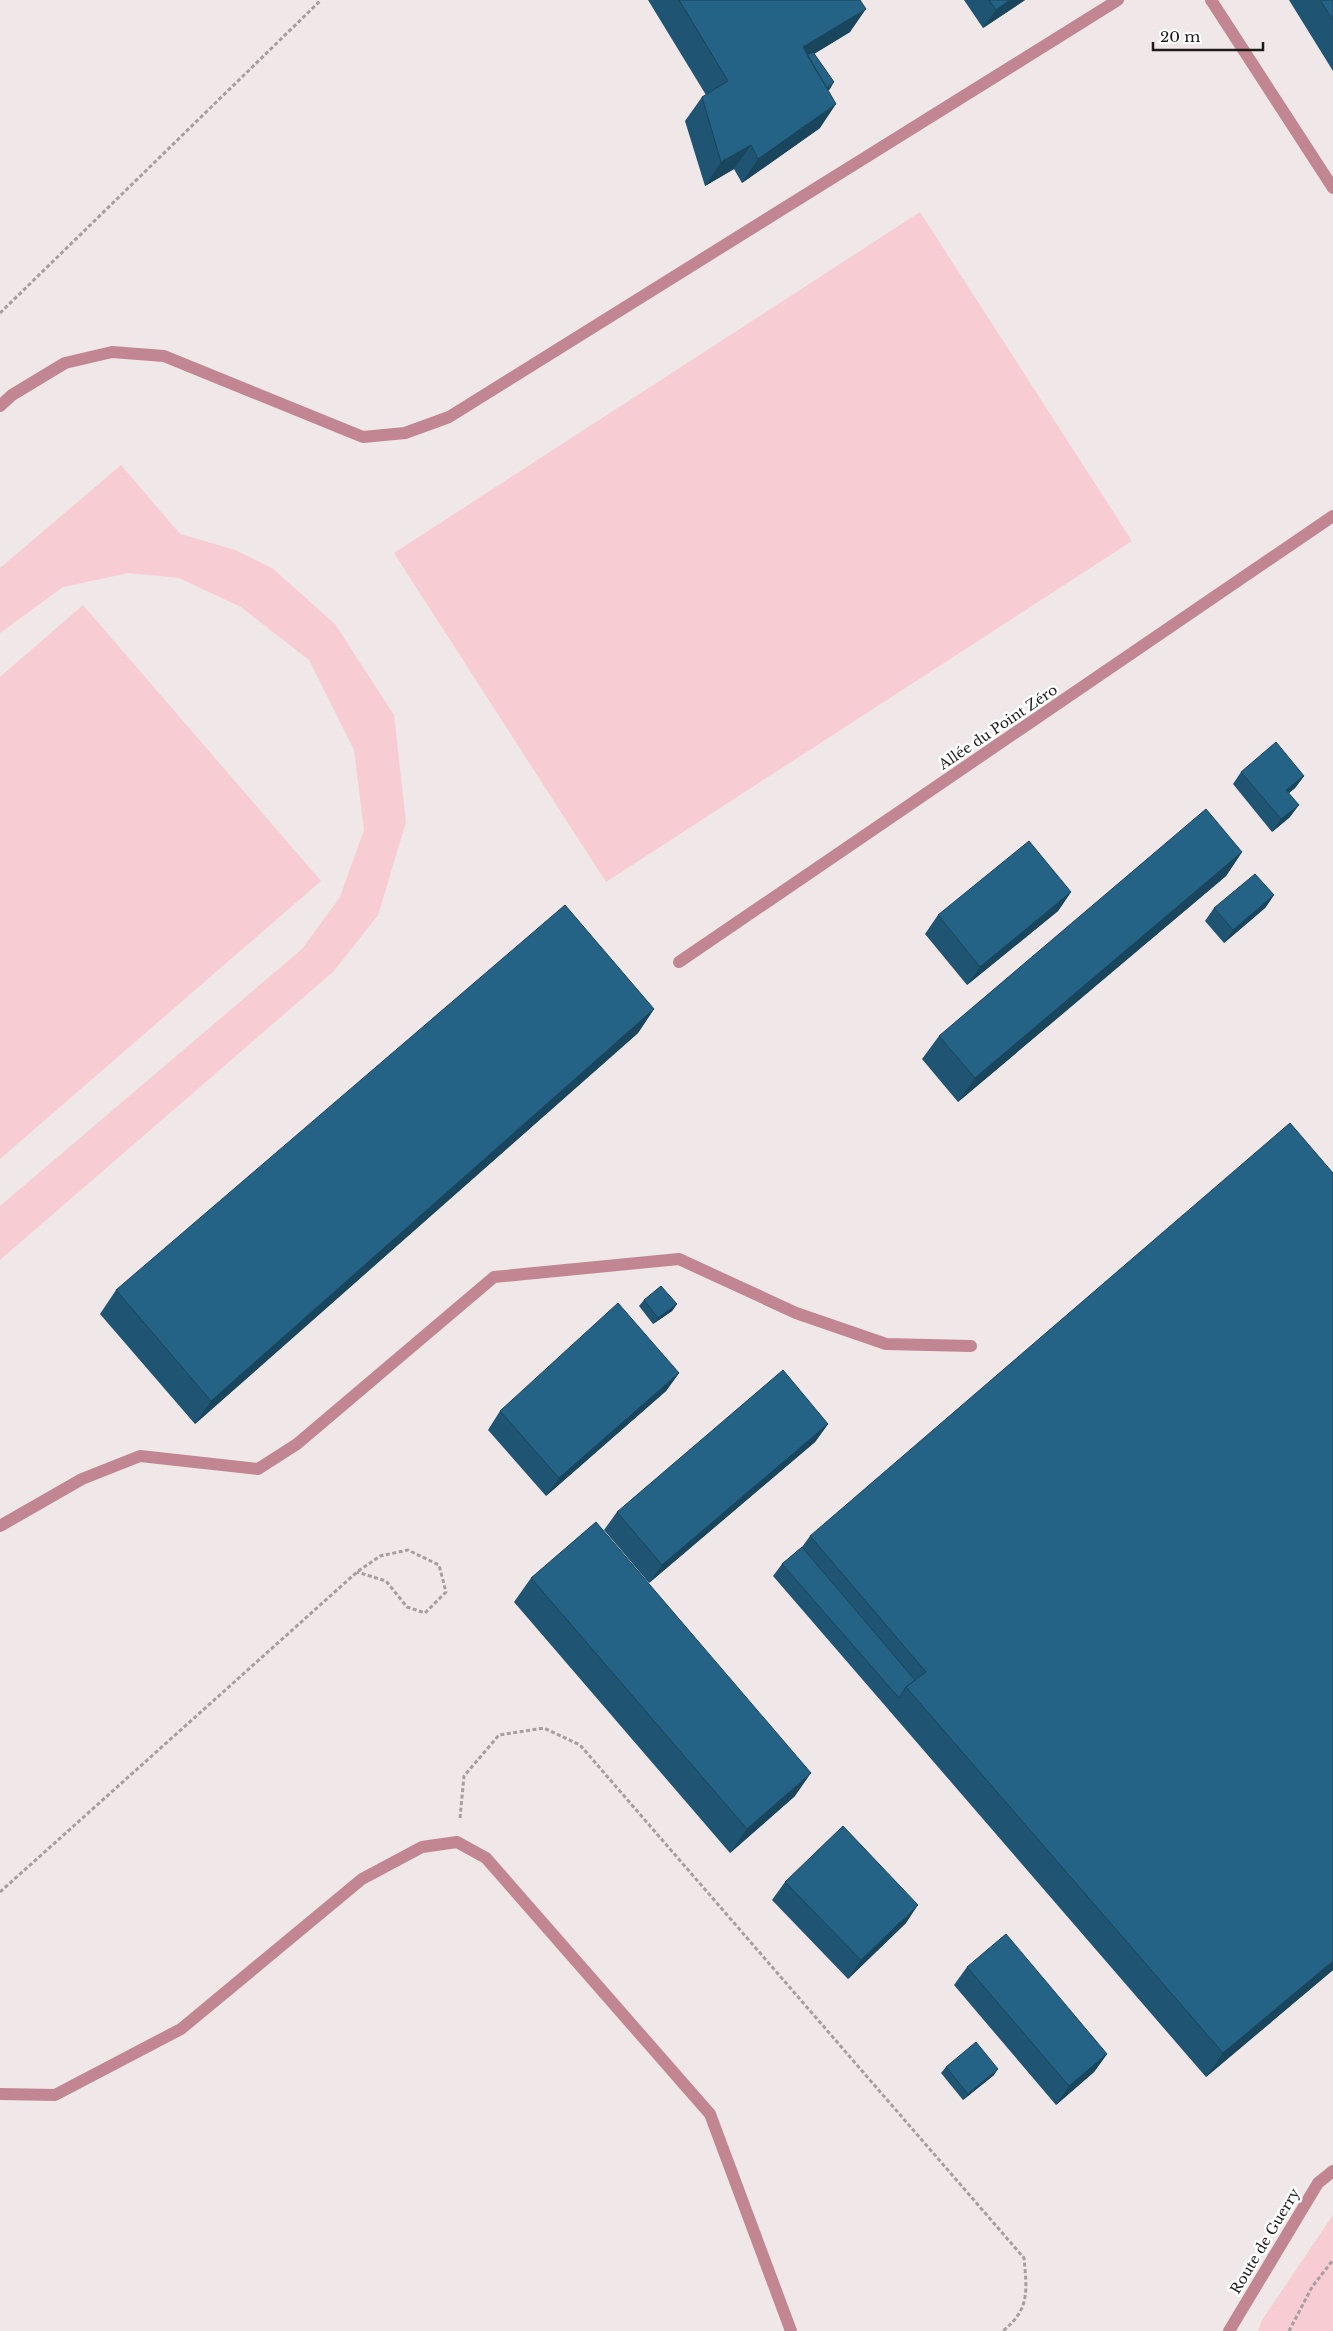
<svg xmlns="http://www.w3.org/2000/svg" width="1333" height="2331" font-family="'Libre Baskerville',serif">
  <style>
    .green { fill: #f8ccd3 }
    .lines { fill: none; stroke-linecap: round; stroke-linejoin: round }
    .path { stroke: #a69f9f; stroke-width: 3; stroke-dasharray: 4 2.5; stroke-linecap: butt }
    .minor { stroke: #c18691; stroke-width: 12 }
    .wall { fill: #1f5572 }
    .shaded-wall { fill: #19455d }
    .building { fill: #246385; stroke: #19455d }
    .labels { text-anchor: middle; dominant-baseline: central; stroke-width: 5; stroke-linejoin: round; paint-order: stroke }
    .street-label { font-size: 14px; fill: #1d1a1a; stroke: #fff }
  </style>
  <rect width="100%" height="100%" fill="#f0e7e8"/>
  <path class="green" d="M920,212L1132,541L606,882L394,553Z
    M121,465L180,534L235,550L272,568L335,624L394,715L406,822L378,915L334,971L0,1260V1206L302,949L340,897L364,830L354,750L309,660L241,607L179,578L128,573L63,587L0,633V568Z
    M83,605L321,881L0,1159V677Z
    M1333,2215V2331H1258L1262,2320Z"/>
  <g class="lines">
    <path class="path" d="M0,313L321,0
      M460,1818L464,1776L499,1735L544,1728L580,1745L1024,2258C1027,2291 1030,2309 1003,2331
      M0,1892L357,1572L380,1556L408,1550L439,1565L446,1592L425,1613L407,1607L386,1581L357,1572
      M1289,2331L1312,2287L1333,2260"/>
    <path class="minor" d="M1211,0L1333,188
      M0,406L12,395L65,363L112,352L164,356L363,437L405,433L449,417L1118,0
      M679,962L1333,516
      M0,1526L82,1479L140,1456L258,1469L297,1444L494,1277L679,1259L796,1313L886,1344L971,1346
      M0,2094L55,2095L181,2029L362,1879L422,1847L457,1842L486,1858L710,2114L791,2331
      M1229,2331L1318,2183L1333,2171"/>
  </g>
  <path class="wall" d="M648,0H860L850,32L814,54L830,89L828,90L820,128L742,183L734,169L705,186L685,121L702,97L706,95Z
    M964,0H1025L983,28Z
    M1289,0H1333V71Z
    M1241,772L1304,776L1295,788L1289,793L1290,817L1272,832L1233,784Z
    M1242,852L1226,876L958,1102L922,1059L939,1036Z
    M1071,892L1058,911L967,985L925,934L938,915Z
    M1274,895L1265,908L1224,943L1205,921L1214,908Z
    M654,1009L638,1033L195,1424L100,1314L116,1290Z
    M644,1300L677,1304L672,1311L653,1324L639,1306Z
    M679,1373L666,1391L546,1496L488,1430L500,1411Z
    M828,1424L815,1442L649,1583L604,1530L617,1512Z
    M810,1536L1333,1970L1206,2077L773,1576L782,1564L802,1547Z
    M531,1578L795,1796L730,1853L514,1602Z
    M785,1882L906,1923L848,1979L772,1900Z
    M967,1967L1107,2054L1094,2072L1056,2105L954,1985Z
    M946,2067L994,2075L963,2100L941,2073Z"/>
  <path class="shaded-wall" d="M1010,0H1025L983,28L996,10Z
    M866,9L850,32L792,67L803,47Z
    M834,82L830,89L806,106L811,100Z
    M836,104L820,128L742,183L758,159Z
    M751,145L734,169L705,186L721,162Z
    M1304,776L1295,788L1278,802L1286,790Z
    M1299,805L1290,817L1272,832L1281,819Z
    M1242,852L1226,876L958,1102L975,1078Z
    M1071,892L1058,911L967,985L980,967Z
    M1274,895L1265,908L1224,943L1233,930Z
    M654,1009L638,1033L195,1424L211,1401Z
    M677,1304L672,1311L653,1324L658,1318Z
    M679,1373L666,1391L546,1496L559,1478Z
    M828,1424L815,1442L649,1583L662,1565Z
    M811,1773L795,1796L730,1853L747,1829Z
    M918,1905L906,1923L848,1979L861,1960Z
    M1333,1961V1970L1206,2077L1223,2053Z
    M1107,2054L1094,2072L1056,2105L1069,2086Z
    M998,2069L994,2075L963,2100L968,2094Z"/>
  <path class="building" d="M679,0H860L866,9L803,47L836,104L758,159L751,145L721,162L702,97L728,81Z
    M989,0H1010L996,10Z
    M1320,0H1333V20Z
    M813,52L834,82L827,88L807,55Z
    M1276,742L1304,776L1286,790L1299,805L1281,819L1241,772Z
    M1206,809L1242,852L975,1078L939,1036Z
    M1029,841L1071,892L980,967L938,915Z
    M1255,874L1274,895L1233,930L1214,908Z
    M565,905L654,1009L211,1401L116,1290Z
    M1290,1123L1333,1173V1961L1223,2053L906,1687L926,1672L810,1536Z
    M661,1286L677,1304L658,1318L644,1300Z
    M618,1303L679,1373L559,1478L500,1411Z
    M783,1370L828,1424L662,1565L617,1512Z
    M596,1522L811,1773L747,1829L531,1578Z
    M802,1547L915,1680L906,1687L899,1698L782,1564Z
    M843,1826L918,1905L861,1960L785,1882Z
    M1006,1934L1107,2054L1069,2086L967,1967Z
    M976,2042L998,2069L968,2094L946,2067Z"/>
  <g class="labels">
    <g class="street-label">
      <text transform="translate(998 727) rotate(-34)">Allée du Point Zéro</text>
      <text transform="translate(1265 2241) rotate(-59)">Route de Guerry</text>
    </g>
  </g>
  <path d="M1153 42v8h110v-8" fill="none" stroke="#1d1a1a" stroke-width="2.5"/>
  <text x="1160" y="42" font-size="15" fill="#1d1a1a" stroke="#ffffff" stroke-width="4" paint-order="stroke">20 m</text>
</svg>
